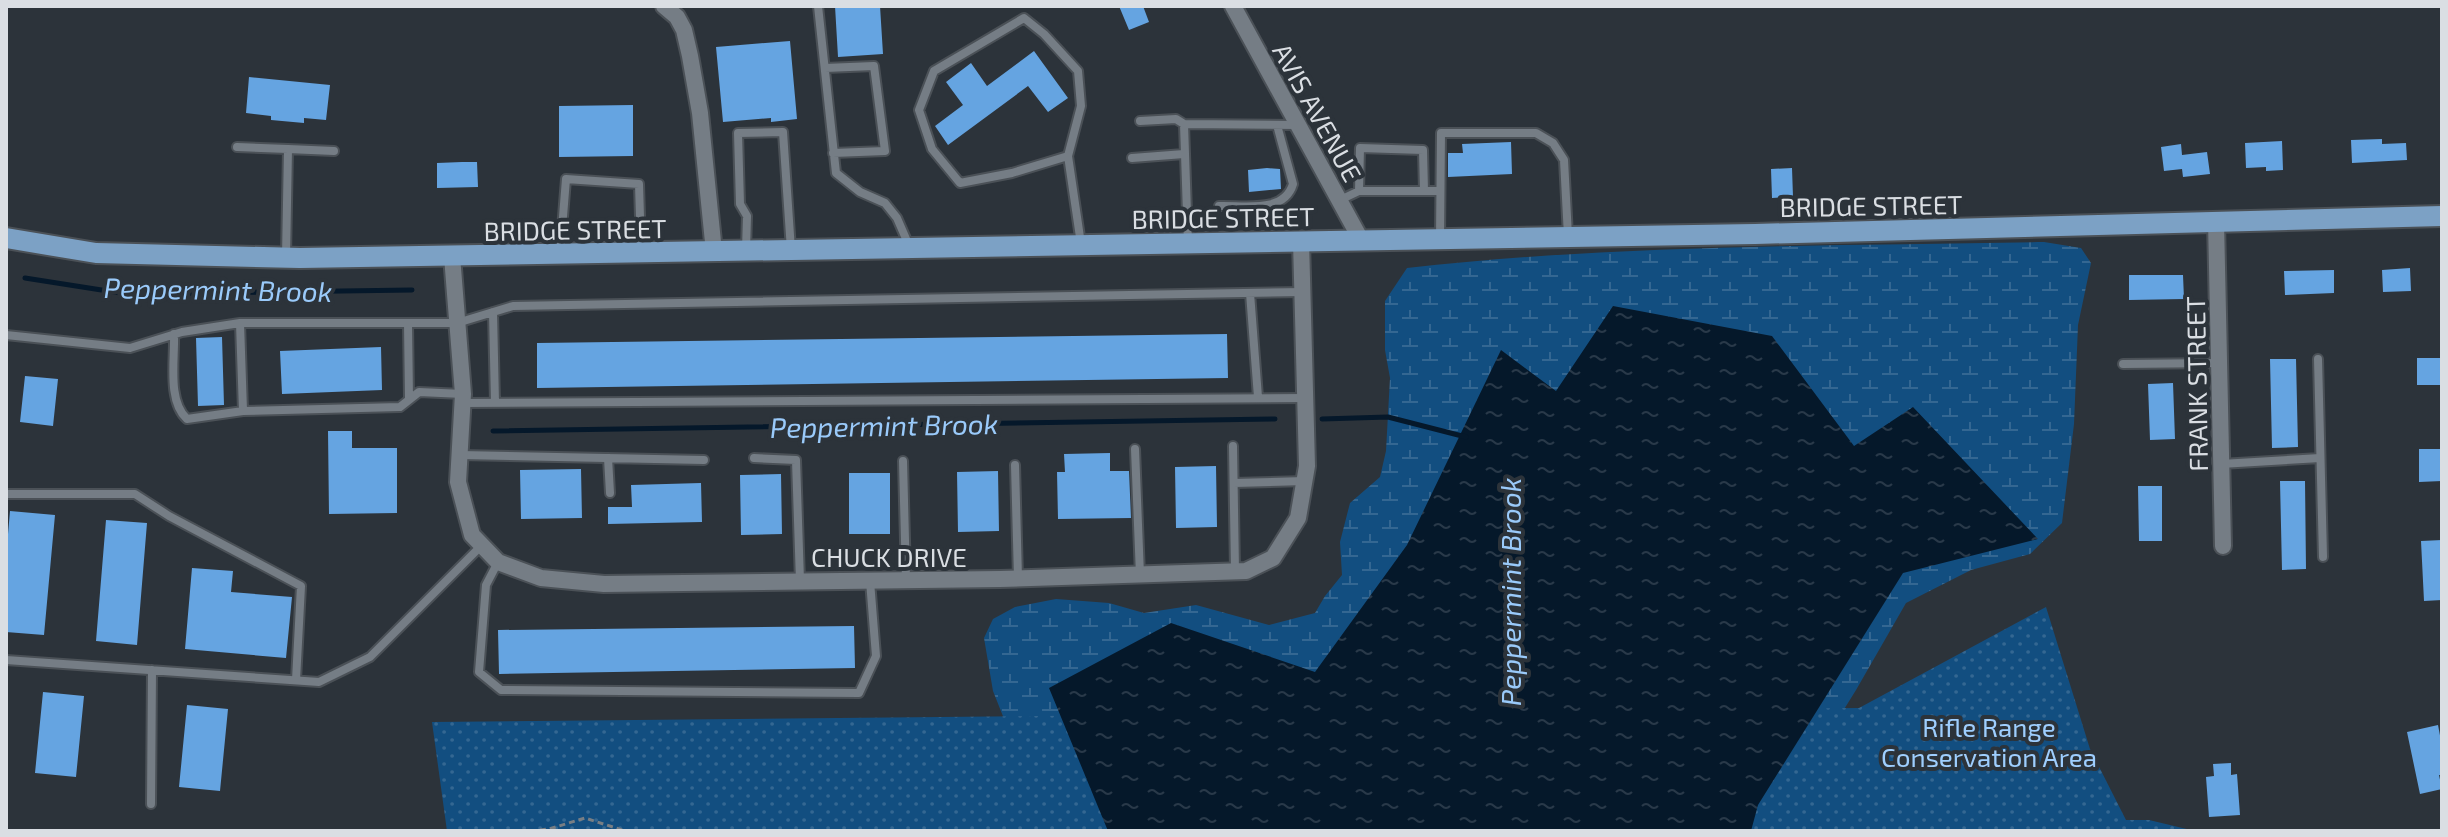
<svg xmlns="http://www.w3.org/2000/svg" width="2448" height="837" font-family="'Exo 2',sans-serif">
  <style>
    .wetland { fill: url(#wetland-marsh) }
    .park { fill: url(#park-dots) }
    .water { fill: url(#water-ripples) }
    .lines { fill: none; stroke-linecap: round; stroke-linejoin: round }
    .stream { stroke: #05182a; stroke-width: 5 }
    .building { fill: #65a4e1 }
    .lane-casing { stroke: #4b5157; stroke-width: 12 }
    .street-casing { stroke: #4b5157; stroke-width: 20 }
    .primary-casing { stroke: #4b5157; stroke-width: 24 }
    .path { stroke: #787e84; stroke-width: 3; stroke-dasharray: 6 4; stroke-linecap: butt }
    .lane { stroke: #757d85; stroke-width: 8 }
    .street { stroke: #757d85; stroke-width: 16 }
    .primary { stroke: #7ca1c5; stroke-width: 20 }
    .labels { text-anchor: middle; dominant-baseline: central; stroke-width: 8; stroke-linejoin: round; paint-order: stroke }
    .street-label { font-size: 26px; fill: #dadee3; stroke: #2c333a }
    .park-label { font-size: 26px; fill: #9ecefe; stroke: #2c333a }
    .water-label { font-size: 28px; font-style: italic; fill: #9acafa; stroke: #2c333a }
  </style>
  <defs>
    <pattern id="wetland-marsh" width="20" height="14" patternUnits="userSpaceOnUse" patternTransform="scale(2)"><rect width="20" height="14" fill="#124e80"/><path d="M1 5h8M5 5V1M11 12h8M15 12V8" fill="none" stroke="#346792"/></pattern>
    <pattern id="park-dots" width="8" height="8" patternUnits="userSpaceOnUse" patternTransform="scale(2)"><rect width="8" height="8" fill="#124e80"/><path d="M2 2h.1M6 6h.1" fill="none" stroke="#346792" stroke-width="1.8" stroke-linecap="round"/></pattern>
    <pattern id="water-ripples" width="26" height="14" patternUnits="userSpaceOnUse" patternTransform="scale(2)"><rect width="26" height="14" fill="#05182a"/><path d="M2 4q2-2 4 0t4 0M15 11q2-2 4 0t4 0" fill="none" stroke="#293949"/></pattern>
  </defs>
  <rect width="100%" height="100%" fill="#2c333a"/>
  <path class="wetland" d="M2044,242L2081,248L2091,263L2078,325L2074,424L2062,523L2030,554L1971,570L1906,603L1856,690L1794,790L1012,739L993,691L984,638L993,619L1015,607L1056,599L1109,603L1144,613L1196,605L1269,625L1315,613L1325,596L1342,575L1340,542L1350,503L1380,477L1386,451L1390,378L1385,350V301L1407,268C1618,244 1832,246 2044,242Z"/>
  <path class="park" d="M2046,607L2090,749L2126,820H2149L2195,831H447L432,722L1859,708Z"/>
  <path class="water" d="M1613,306L1772,336L1854,446L1913,407L2038,539L1903,573L1758,805L1751,831H1108L1049,688L1171,623L1315,672L1407,545L1501,350L1556,391Z"/>
  <g class="lines">
    <path class="stream" d="M25,278L127,294L412,290
      M1322,419L1388,417L1466,437
      M493,431L1275,419"/>
  </g>
  <path class="building" d="M835,6H880L883,54L838,57Z
    M1119,6H1143L1149,22L1129,30Z
    M790,41L797,119L771,122V118L723,122L716,47Z
    M1034,51L1068,98L1048,112L1028,86L948,145L935,126L963,105L946,82L971,63L987,86Z
    M249,77L330,85L326,120L304,118V123L271,120V116L246,113Z
    M633,105V156L559,157V106Z
    M2382,139V144L2406,143L2407,160L2352,163L2351,140Z
    M2282,141L2283,170L2266,171V167L2246,168L2245,143Z
    M1511,142L1512,174L1448,177V153H1463L1462,144Z
    M2181,144L2182,155L2207,152L2210,174L2183,177L2182,169L2164,171L2161,147Z
    M462,162H477L478,187L437,188V163Z
    M1267,168L1280,169L1281,189L1249,192L1248,170Z
    M1792,168L1793,197L1772,198L1771,169Z
    M2410,268L2411,291L2383,292L2382,270Z
    M2334,270V293L2285,295L2284,271Z
    M2129,275H2183L2184,299L2129,300Z
    M1227,334L1228,378L537,388V343Z
    M222,337L224,405L198,406L196,338Z
    M381,347L382,390L282,394L280,351Z
    M2417,358H2440V385H2417Z
    M2270,359H2296L2298,447L2272,448Z
    M25,376L58,379L53,426L20,422Z
    M2173,383L2175,439L2150,440L2148,384Z
    M328,431H352V448H397V513L329,514Z
    M2419,449H2442V481L2419,482Z
    M1110,453V471H1129L1131,518L1058,519L1057,472H1065L1064,454Z
    M1216,466L1217,527L1176,528L1175,467Z
    M581,469L582,518L521,519L520,470Z
    M998,471L999,531L958,532L957,472Z
    M849,473H890V534H849Z
    M781,474L782,534L741,535L740,475Z
    M2280,481H2305L2306,569L2282,570Z
    M701,483L702,522L608,524V507H632L631,485Z
    M2138,486H2162V541H2139Z
    M10,511L55,515L44,635L6,632V557Z
    M106,520L147,523L137,645L96,641Z
    M2442,540V600L2424,601L2421,541Z
    M192,568L233,571L231,592L292,597L286,658L185,649Z
    M854,626L855,668L499,674L498,630Z
    M43,692L84,696L76,777L35,773Z
    M187,705L228,709L220,791L179,787Z
    M2438,725L2442,746V775H2439L2442,789L2420,794L2407,732Z
    M2231,763V775L2237,774L2240,815L2209,817L2206,777L2214,776L2213,764Z"/>
  <g class="lines">
    <g class="lane-casing">
      <path id="lane" d="M818,6L836,173L860,192L885,203L897,218L910,248
        M825,68L874,66L885,151L833,153
        M1140,121L1176,119L1184,124
        M237,147L288,149L286,257
        M288,149L334,151
        M1068,156L1012,173L960,183L932,149L919,110L934,71L1024,18L1044,34L1078,71L1081,106L1068,156L1081,244
        M1132,158L1184,154
        M1359,191L1360,148L1423,150L1424,191
        M1340,200L1359,191H1440
        M1219,206C1244,205 1284,214 1293,184L1277,125
        M1440,239L1441,133H1536L1553,143L1564,160L1568,236
        M1188,243L1184,124L1297,125
        M746,250L747,216L740,204L738,133L783,132L791,250
        M560,254L566,179L639,184L641,250
        M1250,293L1258,397
        M493,312L495,403
        M408,323L409,399
        M174,334C175,359 167,401 187,419L243,411
        M6,335L130,348L182,332L240,323
        M2318,359L2323,557
        M2123,364L2219,363
        M463,394L419,392L400,407L243,411L240,323H457L513,306L1303,292
        M463,403L1306,398
        M1233,446L1235,571
        M1135,449L1140,575
        M460,455L704,460
        M608,458L610,493
        M754,458L796,460L800,581
        M903,461L906,580
        M2221,464L2320,458
        M1015,465L1018,578
        M1234,483L1305,481
        M6,494H135L169,516L301,586L296,680
        M498,562L486,585L479,672L501,690L859,693L876,656L870,581
        M6,660L319,682L370,657L482,545
        M151,804L152,670"/>
    </g>
    <g class="street-casing">
      <path id="street" d="M664,6L677,17L684,30L690,56L700,113L714,252
        M1233,6L1361,240
        M2216,221L2223,546
        M452,256L463,394L458,482L472,535L498,562L541,578L604,584L1000,579L1246,571L1273,558L1298,518L1307,466L1301,241"/>
    </g>
    <g class="primary-casing">
      <path id="primary" d="M6,238L96,253L300,258L1755,234L2442,216"/>
    </g>
    <path class="path" d="M530,831L549,829L585,818L625,831"/>
    <use href="#lane" class="lane"/>
    <use href="#street" class="street"/>
    <use href="#primary" class="primary"/>
  </g>
  <g class="labels">
    <g class="street-label">
      <text transform="translate(1318 112) rotate(61)">AVIS AVENUE</text>
      <text transform="translate(1871 205) rotate(-1)">BRIDGE STREET</text>
      <text transform="translate(1223 217) rotate(-1)">BRIDGE STREET</text>
      <text transform="translate(575 229) rotate(-1)">BRIDGE STREET</text>
      <text transform="translate(2196 384) rotate(-91)">FRANK STREET</text>
      <text x="889" y="556">CHUCK DRIVE</text>
    </g>
    <g class="park-label">
      <text x="1989" y="726">Rifle Range<tspan x="1989" dy="30">Conservation Area</tspan></text>
    </g>
    <g class="water-label">
      <text transform="translate(218 289) rotate(1)">Peppermint Brook</text>
      <text transform="translate(884 425) rotate(-1)">Peppermint Brook</text>
      <text transform="translate(1510 592) rotate(-90)">Peppermint Brook</text>
    </g>
  </g>
  <rect width="2448" height="837" fill="none" stroke="#dadee3" stroke-width="16"/>
</svg>
